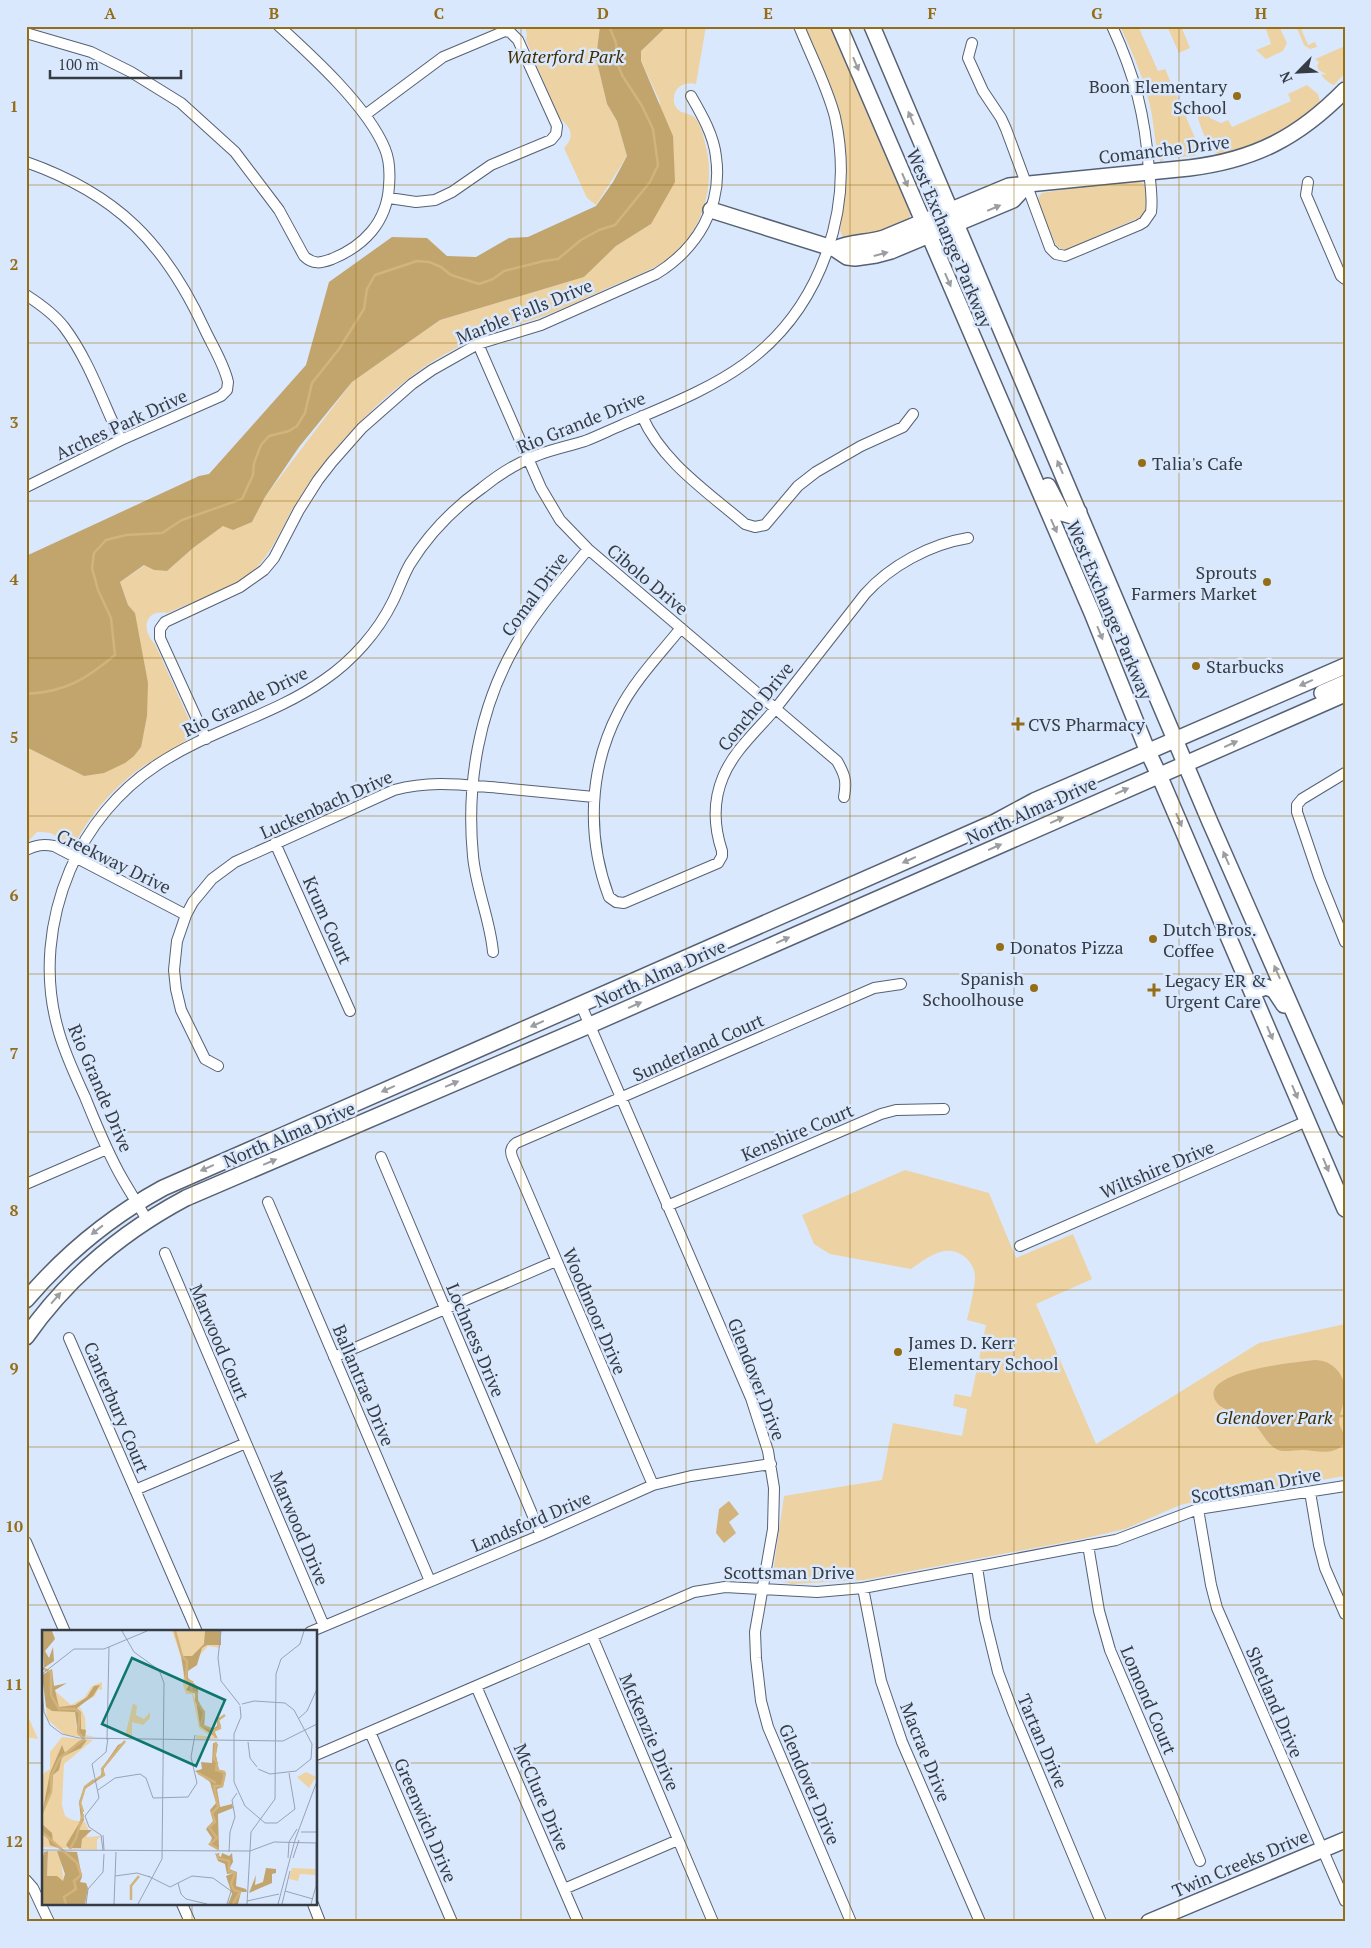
<svg xmlns="http://www.w3.org/2000/svg" width="1371" height="1948" font-family="'PT Serif',serif">
  <style>
    .green { fill: #edd2a4 }
    .forest { fill: #c2a46d }
    .water { fill: #d2b37c }
    .lines { fill: none; stroke-linecap: round; stroke-linejoin: round }
    .stream { stroke: #d2b37c; stroke-width: 2.5 }
    .street-casing { stroke: #566174; stroke-width: 12 }
    .secondary-casing { stroke: #566174; stroke-width: 18 }
    .street { stroke: #fff; stroke-width: 10 }
    .secondary { stroke: #fff; stroke-width: 15 }
    .oneway { fill: #9a9ea2 }
    .grid { fill: none; stroke: #956d17; stroke-width: 1; stroke-opacity: 0.55 }
    .poi-dot { fill: #956d17; stroke: #dae8fd; stroke-width: 2 }
    .labels { text-anchor: middle; dominant-baseline: central; stroke-width: 5; stroke-linejoin: round; paint-order: stroke }
    .park-label { font-size: 18px; font-style: italic; fill: #432e00; stroke: #dae8fd }
    .poi-label { font-size: 18px; fill: #363c44; stroke: #dae8fd; text-anchor: start }
    .street-label { font-size: 18px; fill: #363c44; stroke: #dae8fd }
    .inset-river { fill: none; stroke: #d2b37c; stroke-width: 2.5 }
    .inset-road { fill: none; stroke: #98a3b3; stroke-width: 1 }
    .view { fill: #0f766e; fill-opacity: 0.15; stroke: #0f766e; stroke-width: 2.5 }
    .inset-edge { fill: none; stroke: #363c44; stroke-width: 2.5 }
    .neatline { fill: none; stroke: #956d17; stroke-width: 2 }
    .grid-label { font-size: 16px; text-anchor: middle; font-weight: bold; fill: #956d17 }
  </style>
  <rect width="100%" height="100%" fill="#dae8fd"/>
  <path class="green" d="M525,26H600L596,58L607,104L617,121L627,156L596,205L587,198L564,148C576,136 570,126 559,118L526,40L527,35Z
    M667,26H706L696,84C684,81 672,88 674,102C677,116 690,111 696,119C701,126 703,135 705,143C717,185 702,236 665,261C646,273 624,281 603,290C584,299 564,308 544,316C528,322 511,325 495,331C467,342 437,356 413,375C369,409 330,450 300,497C284,520 277,545 258,566C235,589 197,600 167,613C144,609 141,630 155,644L192,726L194,732C190,742 151,760 139,769C114,788 90,814 76,842L71,845C61,846 59,836 50,833C46,832 41,832 37,832L26,844V747L84,776L135,613L128,605L120,582L145,565L154,570L167,571L193,548L223,526L252,522L265,497L352,382L440,320L584,277L616,246L651,224L660,102L641,61V51Z
    M805,26H831L911,209C914,233 861,236 843,238L840,230L847,177L845,144L837,102Z
    M1120,26H1138L1158,71L1165,69L1199,147L1195,156L1164,158L1161,163C1155,150 1154,121 1150,106C1144,78 1132,52 1120,26Z
    M1167,26H1181L1190,48L1179,53Z
    M1265,26H1279L1287,43L1283,51L1266,59L1256,50L1271,44Z
    M1296,26H1300L1308,45L1315,42L1317,47L1310,49L1304,45Z
    M1345,46V73L1334,85C1324,81 1321,75 1317,66L1319,62L1315,59Z
    M1307,85L1318,94L1320,102C1301,127 1250,148 1220,156C1208,148 1200,127 1197,114L1201,108L1206,110L1210,118L1221,123L1228,120L1232,127L1291,101L1288,94Z
    M1138,180L1145,185L1147,212L1143,216L1068,249H1061L1056,245L1037,203L1039,196L1042,193L1107,182Z
    M905,1170L989,1193L1016,1258L1073,1234L1092,1279L1036,1304L1096,1444L1259,1343L1345,1324V1476L1212,1498L1180,1505L1125,1529L1082,1539L864,1580L792,1584L772,1579L784,1496L882,1480L893,1423L962,1436L967,1409L953,1406L955,1394L971,1397L986,1325L967,1320C970,1307 974,1292 975,1278C975,1271 972,1263 966,1258C947,1241 927,1258 911,1269L830,1254L814,1244L802,1215Z
    M26,1712L38,1739L26,1737Z"/>
  <path class="forest" d="M600,26H667L641,51V61L673,136L675,182L651,224L616,246L584,277L440,320L352,382L299,447L265,497L252,522L233,530L223,526L193,548L167,571L154,570L144,565L120,582L128,605L135,613L148,683L147,716L141,747L134,756L125,763L104,773L84,776L26,747V556L199,476L209,474L306,365L329,282L392,237L427,238L447,256L476,257L509,238L528,237L596,206L613,182L627,156L617,121L607,104L596,58Z"/>
  <path class="water" d="M1315,1360C1334,1360 1347,1377 1345,1395C1344,1404 1340,1412 1339,1421C1339,1429 1350,1438 1342,1446C1330,1456 1315,1450 1302,1450C1293,1450 1283,1453 1276,1449C1266,1443 1262,1431 1253,1423C1244,1415 1222,1410 1217,1403C1193,1371 1299,1362 1315,1360Z
    M729,1501L739,1514L729,1522L736,1533L724,1543L716,1533L719,1509Z"/>
  <g class="lines">
    <path class="stream" d="M26,694C66,692 86,679 115,655L111,618L98,590L92,568L94,553L106,540L126,535L162,533L182,520L242,499L253,475L254,463L261,445L269,436L289,431L297,426L305,413L312,383L339,349L364,309L367,289L375,275L417,261L429,262L441,267L451,275L479,284L493,279L504,271L544,261L558,259L581,240L599,230L615,225L650,182L658,165L653,129L642,106L622,75L618,65L616,43L609,26
      M1340,1416H1345"/>
    <g class="street-casing">
      <path id="street" d="M26,33L91,52L131,72L181,103L235,152L279,210L304,256C313,265 321,263 332,259C364,246 387,222 389,186C390,174 390,161 385,149C368,107 312,56 279,26
        M972,43L968,58L983,91L1001,118L1006,129L1050,248L1056,254L1065,256L1139,225L1144,222L1151,212C1153,198 1150,183 1149,170C1145,115 1135,76 1112,26
        M365,115L443,57L505,31L510,32L518,40L557,126L556,134L551,140L491,165L452,192L435,200L416,202L389,198
        M26,162C117,194 165,243 205,330C213,347 224,364 228,382L227,390L221,396L121,440L26,487
        M1308,182L1306,195L1341,276L1345,279
        M26,295C40,304 54,314 64,327C89,360 103,403 121,440
        M478,344L541,488L560,520L588,549L837,761C845,775 847,781 844,797
        M642,416C662,462 708,492 745,524L755,527L765,525L798,486L816,472L861,446L903,427L913,414
        M681,628C660,654 634,681 619,711C589,768 586,836 609,897L616,902L624,903L718,863L722,856V851C714,827 713,801 723,777C734,750 758,730 776,708C806,670 835,632 865,594C890,566 930,544 968,538
        M206,739L160,638V629L165,622L240,587L264,570L274,558L299,510L318,480L332,462L362,428L412,384L432,370L478,344L541,325L656,274C697,249 723,206 716,157C714,136 702,115 691,96
        M1345,773L1302,799L1297,805V812L1319,877L1345,942
        M275,843L350,1011
        M26,850C36,845 43,844 54,846L186,915
        M493,952C490,919 476,889 473,856C466,784 479,709 515,646C535,611 563,580 588,549
        M581,1005L751,1398L768,1451L774,1488L773,1529L755,1632L756,1658L761,1701L768,1727L851,1922
        M218,1066L205,1059L181,1010L176,989L174,970L177,941L186,915L193,902L212,879L235,862L394,790C433,780 462,785 501,788C532,791 563,794 594,797
        M381,1157L541,1535
        M26,1184L107,1149
        M268,1202L430,1581
        M667,1206L881,1114L896,1110L944,1109
        M147,1220C139,1206 130,1192 122,1178C107,1152 96,1124 85,1097C75,1075 64,1052 58,1029C43,976 49,920 70,870C88,827 119,790 157,765C209,730 273,716 324,680C352,661 378,632 393,601C399,589 403,576 410,564C428,535 454,508 482,488C498,475 519,462 538,455C553,449 569,446 585,441C598,436 610,430 622,425C664,407 709,390 746,363C822,307 855,208 835,117C827,86 811,56 799,26
        M1020,1246L1307,1121
        M165,1253L324,1626
        M69,1338L197,1632
        M334,1357L556,1261
        M653,1485L513,1159C510,1152 510,1148 516,1143L874,988L901,984
        M135,1490L246,1443
        M1310,1492L1319,1545L1325,1568L1345,1614
        M1198,1509L1211,1585L1217,1608L1345,1901
        M26,1542L65,1632
        M1088,1545L1099,1611L1110,1650L1200,1861
        M977,1567L985,1619L998,1672L1013,1712L1101,1922
        M863,1588L881,1681L902,1742L980,1922
        M310,1632L541,1535L653,1485L691,1476L771,1464
        M592,1636L713,1922
        M476,1686L578,1922
        M370,1732L452,1922
        M316,1755L694,1592L725,1587L817,1592L863,1588L1116,1540L1198,1509L1345,1486
        M26,1880L33,1888L49,1922
        M564,1889L678,1840
        M182,1904L190,1922
        M313,1904L320,1922"/>
    </g>
    <g class="secondary-casing">
      <path id="secondary" d="M839,26L1092,613L1148,752L1159,775L1345,1209
        M872,26L1210,822L1345,1129
        M711,210L835,249L847,257L855,258L876,255L891,251L1013,200L1026,186
        M835,249C850,242 868,243 884,238L1009,186L1189,168C1255,160 1299,137 1345,90
        M1048,486L1062,513L1072,516L1079,512
        M1322,693L1345,683
        M1252,992L1266,987L1274,990L1284,1005
        M26,1300C65,1254 110,1217 163,1188L995,822L1034,801L1345,666
        M26,1337C68,1277 122,1232 186,1198L590,1025L1345,694
        M1149,1922L1345,1840"/>
    </g>
    <use href="#street" class="street"/>
    <use href="#secondary" class="secondary"/>
  </g>
  <defs><path id="oneway-solid" d="M-6-.8H1V-3.2L6.5 0L1 3.2V.8H-6Z" transform="scale(1.25)"/></defs>
  <g class="oneway">
    <use href="#oneway-solid" transform="translate(856 64) rotate(67)"/>
    <use href="#oneway-solid" transform="translate(911 118) rotate(-113)"/>
    <use href="#oneway-solid" transform="translate(905 180) rotate(67)"/>
    <use href="#oneway-solid" transform="translate(994 208) rotate(-23)"/>
    <use href="#oneway-solid" transform="translate(881 254) rotate(-15)"/>
    <use href="#oneway-solid" transform="translate(948 280) rotate(66)"/>
    <use href="#oneway-solid" transform="translate(1060 467) rotate(-113)"/>
    <use href="#oneway-solid" transform="translate(1054 526) rotate(66)"/>
    <use href="#oneway-solid" transform="translate(1100 633) rotate(68)"/>
    <use href="#oneway-solid" transform="translate(1306 683) rotate(156)"/>
    <use href="#oneway-solid" transform="translate(1231 744) rotate(-24)"/>
    <use href="#oneway-solid" transform="translate(1122 791) rotate(-24)"/>
    <use href="#oneway-solid" transform="translate(1057 820) rotate(-24)"/>
    <use href="#oneway-solid" transform="translate(1179 820) rotate(67)"/>
    <use href="#oneway-solid" transform="translate(995 847) rotate(-24)"/>
    <use href="#oneway-solid" transform="translate(1226 858) rotate(-114)"/>
    <use href="#oneway-solid" transform="translate(909 860) rotate(156)"/>
    <use href="#oneway-solid" transform="translate(783 940) rotate(-24)"/>
    <use href="#oneway-solid" transform="translate(1277 972) rotate(-114)"/>
    <use href="#oneway-solid" transform="translate(635 1005) rotate(-24)"/>
    <use href="#oneway-solid" transform="translate(537 1024) rotate(156)"/>
    <use href="#oneway-solid" transform="translate(1270 1033) rotate(67)"/>
    <use href="#oneway-solid" transform="translate(452 1084) rotate(-23)"/>
    <use href="#oneway-solid" transform="translate(388 1089) rotate(156)"/>
    <use href="#oneway-solid" transform="translate(1295 1092) rotate(67)"/>
    <use href="#oneway-solid" transform="translate(270 1162) rotate(-23)"/>
    <use href="#oneway-solid" transform="translate(1326 1165) rotate(67)"/>
    <use href="#oneway-solid" transform="translate(207 1168) rotate(156)"/>
    <use href="#oneway-solid" transform="translate(97 1230) rotate(142)"/>
    <use href="#oneway-solid" transform="translate(56 1298) rotate(-49)"/>
  </g>
  <path class="grid" d="M192,26V1632M356,26V1922M521,26V1922M686,26V1922M850,26V1922M1014,26V1922M1179,26V1922M26,185H1345M26,343H1345M26,501H1345M26,658H1345M26,816H1345M26,974H1345M26,1132H1345M26,1290H1345M26,1447H1345M26,1605H1345M26,1763H44M316,1763H1345M192,1904V1922"/>
  <g class="poi-dot">
    <circle cx="1237" cy="96" r="5"/>
    <circle cx="1142" cy="463" r="5"/>
    <circle cx="1267" cy="582" r="5"/>
    <circle cx="1196" cy="666" r="5"/>
    <path d="M1015.5 716.5h5v5h5v5h-5v5h-5v-5h-5v-5h5z"/>
    <circle cx="1153" cy="939" r="5"/>
    <circle cx="1000" cy="947" r="5"/>
    <circle cx="1034" cy="988" r="5"/>
    <path d="M1151.5 982.5h5v5h5v5h-5v5h-5v-5h-5v-5h5z"/>
    <circle cx="898" cy="1352" r="5"/>
  </g>
  <g class="labels">
    <g class="park-label">
      <text x="565" y="56">Waterford Park</text>
      <text x="1274" y="1417">Glendover Park</text>
    </g>
    <g class="poi-label">
      <text x="1227" y="86" text-anchor="end">Boon Elementary<tspan x="1227" dy="21">School</tspan></text>
      <text x="1152" y="463">Talia's Cafe</text>
      <text x="1257" y="572" text-anchor="end">Sprouts<tspan x="1257" dy="21">Farmers Market</tspan></text>
      <text x="1206" y="666">Starbucks</text>
      <text x="1028" y="724">CVS Pharmacy</text>
      <text x="1163" y="929">Dutch Bros.<tspan x="1163" dy="21">Coffee</tspan></text>
      <text x="1010" y="947">Donatos Pizza</text>
      <text x="1024" y="978" text-anchor="end">Spanish<tspan x="1024" dy="21">Schoolhouse</tspan></text>
      <text x="1165" y="980">Legacy ER &amp;<tspan x="1165" dy="21">Urgent Care</tspan></text>
      <text x="908" y="1342">James D. Kerr<tspan x="908" dy="21">Elementary School</tspan></text>
    </g>
    <g class="street-label">
      <text transform="translate(1164 149) rotate(-7)">Comanche Drive</text>
      <text transform="translate(950 238) rotate(67)">West Exchange Parkway</text>
      <text transform="translate(524 311) rotate(-22)">Marble Falls Drive</text>
      <text transform="translate(581 422) rotate(-22)">Rio Grande Drive</text>
      <text transform="translate(121 424) rotate(-25)">Arches Park Drive</text>
      <text transform="translate(648 579) rotate(40)">Cibolo Drive</text>
      <text transform="translate(534 594) rotate(-54)">Comal Drive</text>
      <text transform="translate(1110 610) rotate(67)">West Exchange Parkway</text>
      <text transform="translate(245 701) rotate(-26)">Rio Grande Drive</text>
      <text transform="translate(755 706) rotate(-51)">Concho Drive</text>
      <text transform="translate(326 804) rotate(-24)">Luckenbach Drive</text>
      <text transform="translate(1031 810) rotate(-24)">North Alma Drive</text>
      <text transform="translate(114 861) rotate(26)">Creekway Drive</text>
      <text transform="translate(328 920) rotate(66)">Krum Court</text>
      <text transform="translate(660 973) rotate(-24)">North Alma Drive</text>
      <text transform="translate(698 1047) rotate(-24)">Sunderland Court</text>
      <text transform="translate(101 1088) rotate(67)">Rio Grande Drive</text>
      <text transform="translate(797 1132) rotate(-23)">Kenshire Court</text>
      <text transform="translate(289 1134) rotate(-23)">North Alma Drive</text>
      <text transform="translate(1157 1169) rotate(-23)">Wiltshire Drive</text>
      <text transform="translate(595 1311) rotate(67)">Woodmoor Drive</text>
      <text transform="translate(476 1340) rotate(67)">Lochness Drive</text>
      <text transform="translate(220 1342) rotate(67)">Marwood Court</text>
      <text transform="translate(757 1379) rotate(69)">Glendover Drive</text>
      <text transform="translate(364 1385) rotate(67)">Ballantrae Drive</text>
      <text transform="translate(117 1407) rotate(67)">Canterbury Court</text>
      <text transform="translate(1256 1485) rotate(-10)">Scottsman Drive</text>
      <text transform="translate(531 1521) rotate(-23)">Landsford Drive</text>
      <text transform="translate(300 1528) rotate(67)">Marwood Drive</text>
      <text x="789" y="1572">Scottsman Drive</text>
      <text transform="translate(1149 1700) rotate(67)">Lomond Court</text>
      <text transform="translate(1275 1702) rotate(67)">Shetland Drive</text>
      <text transform="translate(650 1732) rotate(67)">McKenzie Drive</text>
      <text transform="translate(1043 1741) rotate(67)">Tartan Drive</text>
      <text transform="translate(926 1752) rotate(68)">Macrae Drive</text>
      <text transform="translate(810 1784) rotate(67)">Glendover Drive</text>
      <text transform="translate(542 1797) rotate(67)">McClure Drive</text>
      <text transform="translate(426 1820) rotate(67)">Greenwich Drive</text>
      <text transform="translate(1240 1863) rotate(-23)">Twin Creeks Drive</text>
    </g>
  </g>
  <g transform="translate(42 1630)">
    <rect width="275" height="275" fill="#dae8fd"/>
    <path d="M130,1H179L178,18L166,16L156,27L139,26ZM142,41L157,79L158,96L167,100L173,109H154V105L170,107L157,98L150,64H144L141,55ZM60,52V60L56,59L53,66L37,75L43,87L44,105L53,107H43L39,99V82L34,74L30,76L17,77L12,60L29,75L42,68L50,56ZM91,73L95,76L94,85L102,89L108,82V88L101,95L90,92V108L83,106ZM4,77L33,82L34,96L39,107L23,105L5,89ZM20,107L51,110L22,134L20,175L23,186L30,190L43,192L46,198L45,207L59,206L55,210V220L0,217V151L2,143L8,139V122ZM264,142L274,147L267,158L255,147ZM6,221H15L18,225L22,251L5,246ZM250,238L273,239L274,245L258,244L256,251L247,249Z" fill="#edd2a4"/>
    <path d="M0,1H10L13,9L3,21L7,28L11,17L12,31L2,38ZM163,1H179V15H165L160,18L155,35L146,41V48L156,57V70L163,84L162,97L171,99L175,96V88L181,87L177,90L179,96L172,101L176,109L158,96L153,63L144,60L148,54L143,51L139,26H150L162,14ZM10,39L12,56L25,53L13,60L17,77L33,75L45,67L52,56L58,55L51,66L35,78L39,82V99L44,100L43,107L36,105L33,82L10,81L4,77L0,45ZM45,110L39,118L20,127L17,140L11,145L10,161L0,184L8,143L20,115L23,123L37,111ZM84,111L62,138V146L43,159L39,173L42,190L36,200H50L40,209L39,218H27L24,215L39,190L37,172L43,157L59,145L60,138L76,115ZM171,113L176,114L174,125L177,140L184,143L181,157L175,159L178,177L190,174L191,178L176,184L177,220L167,215L170,208L164,199L171,191L168,180L174,173L168,152L153,141L160,139L159,132L170,133ZM0,194L10,203L11,213L19,219L8,215L6,208L0,204ZM6,221L5,246H15L21,251L23,244L15,221L35,222L40,247L38,252L44,253L46,258L43,274H0V231L2,222ZM173,223L179,227L180,223L187,226L190,223L191,232L187,239L195,242L194,256L204,259L205,262H199L196,274H186L190,264L184,246L191,243L185,244L183,234L176,231ZM224,238L234,239V243L230,244V253L207,263L214,245L213,255L221,252Z" fill="#c2a46d"/>
    <path class="inset-river" d="M133,1L140,26L145,31L144,50L150,52L149,61L155,63L154,71L162,82L159,95L169,99L174,108M0,38L9,42V65L17,79H33L38,83L36,102L42,109L18,128L9,146V162L0,183M173,105L171,101L178,98L176,90L183,85M174,112L172,129L175,133L174,140L182,142V147L180,156H172L176,177L170,183L173,192L167,197L175,208L168,214L176,219M156,143L174,153M55,149L62,145L60,139L83,111M41,182L38,173L43,157L52,150M0,202L35,233L39,245L32,251L34,259L22,267L24,274M28,219L34,208L41,184M176,223V228L187,231V241L193,243L189,254L192,260L198,262L191,274M89,270V256L97,246"/>
    <path class="inset-road" d="M80,1L92,22L117,40L122,53L120,229L96,274M179,1L176,28L179,51L198,75M0,44L32,19H62L105,1M0,61L2,82L8,95L20,104L37,108L241,111L275,94M200,74L212,71L243,73L252,80L270,114L269,129L254,141L228,144L216,139M198,76L199,87L192,104V152L203,176L223,193H235L253,179L247,143M256,89L265,81L275,59M65,110L67,17M206,112L208,128L215,137M56,160L73,148L98,144L104,148L111,168L146,167L155,153L149,127L153,105M259,202H275M61,205L62,220M0,220L208,221L232,212L275,213M61,221L59,205L47,197L43,186L57,168L50,134L64,122L66,108M187,222L188,202L193,187L190,170L195,163M246,228L247,212L255,199M251,228L257,210M73,246L95,243L108,247M106,246L128,257L150,246L171,248L189,261L185,274M136,253L139,264L144,269L165,274M243,261L271,269M205,271L237,264M44,274L46,259L61,242L62,224M72,274L74,222M205,274L209,202L233,169L234,44L239,29L258,14L262,1M236,274L253,210L275,151M240,274L248,241M269,274L274,256V212"/>
    <path class="view" d="M90,28L183,70L154,136L60,94Z"/>
    <rect width="275" height="275" class="inset-edge"/>
  </g>
  <rect width="1371" height="1948" fill="none" stroke="#dae8fd" stroke-width="55"/>
  <g transform="translate(1298 72) rotate(246)" stroke="#dae8fd" stroke-width="4" paint-order="stroke">
  <path d="M0-4L9 19L0 12L-9 19Z" fill="#363c44"/>
  <text y="-8" font-size="14" font-weight="bold" text-anchor="middle" fill="#363c44">N</text>
  </g>
  <path d="M50 70v8h131v-8" fill="none" stroke="#363c44" stroke-width="2.5"/>
  <text x="58" y="70" font-size="15" fill="#363c44" stroke="#dae8fd" stroke-width="4" paint-order="stroke">100 m</text>
  <rect x="28" y="28" width="1316" height="1892" class="neatline"/>
  <g class="grid-label">
    <text x="110" y="19">A</text>
    <text x="274" y="19">B</text>
    <text x="439" y="19">C</text>
    <text x="603" y="19">D</text>
    <text x="768" y="19">E</text>
    <text x="932" y="19">F</text>
    <text x="1097" y="19">G</text>
    <text x="1261" y="19">H</text>
    <text x="14" y="112">1</text>
    <text x="14" y="270">2</text>
    <text x="14" y="428">3</text>
    <text x="14" y="585">4</text>
    <text x="14" y="743">5</text>
    <text x="14" y="901">6</text>
    <text x="14" y="1059">7</text>
    <text x="14" y="1216">8</text>
    <text x="14" y="1374">9</text>
    <text x="14" y="1532">10</text>
    <text x="14" y="1690">11</text>
    <text x="14" y="1847">12</text>
  </g>
</svg>
